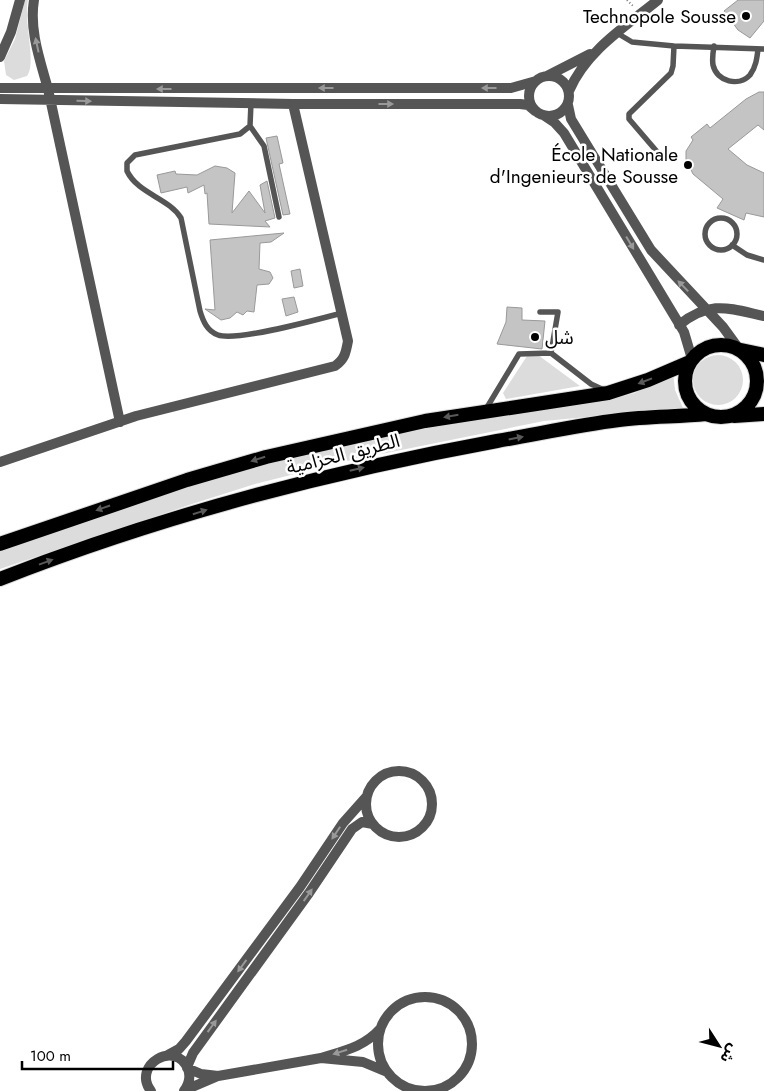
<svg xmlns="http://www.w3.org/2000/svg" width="764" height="1091" font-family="Jost,'Noto Sans Arabic',sans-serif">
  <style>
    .green { fill: #dcdcdc }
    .building { fill: #c4c4c4; stroke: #999 }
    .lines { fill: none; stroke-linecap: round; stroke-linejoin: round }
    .trunk-casing { stroke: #dbdbdb; stroke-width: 16 }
    .path { stroke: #777; stroke-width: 2; stroke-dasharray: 1 2.5; stroke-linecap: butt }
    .service { stroke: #555; stroke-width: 5.5 }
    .minor { stroke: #555; stroke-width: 10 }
    .trunk { stroke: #000; stroke-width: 14 }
    .oneway { fill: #999 }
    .oneway2 { fill: #595959 }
    .poi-dot { fill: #000; stroke: #fff; stroke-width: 2 }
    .labels { text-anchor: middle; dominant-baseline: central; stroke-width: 5; stroke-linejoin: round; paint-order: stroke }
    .poi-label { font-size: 19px; fill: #000; stroke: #fff; text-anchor: end }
    .street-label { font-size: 19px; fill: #000; stroke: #fff }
  </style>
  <rect width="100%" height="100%" fill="#fff"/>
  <path class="green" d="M25,0H28C23,21 37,63 27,76L14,80L6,75L4,61L15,39Z
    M693 380a25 25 0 1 1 50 0a25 25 0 1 1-50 0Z
    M538,355L580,386L506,399L503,393L527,356Z
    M673,372L675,390L683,408L544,421L342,462L255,484L189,505L0,569V549C85,519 171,489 259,465C374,432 493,417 611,399L635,393Z"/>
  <path class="building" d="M738,0H764V21L750,38L738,30L724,11Z
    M759,92H764V130L758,125L728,149L747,165L764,173V217L746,213L744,220L717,208L723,199L693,174L686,159V151L693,140L691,137L707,124L710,128L746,99Z
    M277,136L283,163L279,164L290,214L283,215L266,138Z
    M215,166L227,168L235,173L232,213L249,191L265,213L260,185L267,181L275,218L265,221L270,227L209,224L207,193L205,194L204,185L188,193L187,187L161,193L157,175L175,171L176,174L197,175Z
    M284,233L271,242L260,243L259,269L270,272L273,278L269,284L257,285L254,312L247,311L243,315L237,312L230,318L221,320L205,309L215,310L210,240Z
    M300,269L303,286L294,288L291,271Z
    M294,297L298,312L286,316L282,299Z
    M507,307L522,308V320L545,321L542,349L497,344L506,322Z"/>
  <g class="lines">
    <g class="trunk-casing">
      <path id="trunk" d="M685 381a36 36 0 1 1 72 0a36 36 0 1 1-72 0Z
        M741,350L764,355
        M734,416L764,414
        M0,544L187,480L266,457L425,421L608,393L648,380L690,362
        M0,579C160,516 328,472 497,441C538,434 578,425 619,420C648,416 677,417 706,414"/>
    </g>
    <path class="path" d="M627,0L633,6"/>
    <path class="service" d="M617,33L632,42L674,46L764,49
      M714,46C713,52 712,59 713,65C717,82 739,87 750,75C756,67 757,58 758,49
      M251,103L250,126L264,146L279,217
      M250,126L240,134L135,155L127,163V171C138,194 169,198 181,218L200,311C203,321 207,331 218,335C236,342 319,319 342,313
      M659,154L629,119V114L671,73L673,66L674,46
      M705 234a16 16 0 1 1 32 0a16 16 0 1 1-32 0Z
      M732,245L747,255L764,260
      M540,312H558L551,353
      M486,409L519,354L551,353L591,384L604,390"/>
    <path class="minor" d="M34,0C29,30 40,60 48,89L120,422
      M0,57L11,32L20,0
      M529 96a20 20 0 1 1 40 0a20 20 0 1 1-40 0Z
      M547,76L590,54
      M0,88H511L536,81
      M569,91C586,51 626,26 658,0
      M0,99L293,104H520L528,105L535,111
      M568,105L571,119L651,250L723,327L739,349
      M545,116L554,122L564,133L684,332L692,359
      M679,325C710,300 728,308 764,316
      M0,462L136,416L335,366C345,359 346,352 348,341L293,104
      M366 804a33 33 0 1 1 66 0a33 33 0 1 1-66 0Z
      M378 1044a47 47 0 1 1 94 0a47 47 0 1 1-94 0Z
      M380,1029C364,1047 343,1051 321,1058L363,1062L387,1072
      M168,1055L179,1049L186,1041L300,887L343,823L367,796
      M187,1067L193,1053L309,893L352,829L362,822L373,824
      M218,1076L321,1058
      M185,1090L218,1076L201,1074L187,1068
      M151,1091C131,1065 176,1039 188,1069C191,1077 189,1084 184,1091"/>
    <use href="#trunk" class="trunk"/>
  </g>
  <defs><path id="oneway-solid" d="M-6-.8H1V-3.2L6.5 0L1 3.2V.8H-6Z" transform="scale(1.25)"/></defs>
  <g class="oneway">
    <use href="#oneway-solid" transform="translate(37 45) rotate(-102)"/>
    <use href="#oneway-solid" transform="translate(326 88) rotate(180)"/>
    <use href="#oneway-solid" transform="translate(489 88) rotate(180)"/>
    <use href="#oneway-solid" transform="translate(164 89) rotate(180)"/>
    <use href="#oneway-solid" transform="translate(84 101) rotate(1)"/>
    <use href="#oneway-solid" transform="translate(386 104)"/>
    <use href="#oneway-solid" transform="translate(630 243) rotate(59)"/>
    <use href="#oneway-solid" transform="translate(683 286) rotate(-134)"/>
    <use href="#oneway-solid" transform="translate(336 833) rotate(124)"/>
    <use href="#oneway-solid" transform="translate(308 895) rotate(-55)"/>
    <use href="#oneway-solid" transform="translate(242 966) rotate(126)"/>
    <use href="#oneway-solid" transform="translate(212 1026) rotate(-54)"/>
    <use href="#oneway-solid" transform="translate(340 1052) rotate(162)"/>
  </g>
  <g class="oneway2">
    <use href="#oneway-solid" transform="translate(645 381) rotate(159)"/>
    <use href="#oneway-solid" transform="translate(451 416) rotate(170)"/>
    <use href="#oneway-solid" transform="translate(516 438) rotate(-11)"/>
    <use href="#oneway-solid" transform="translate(258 459) rotate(163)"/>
    <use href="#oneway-solid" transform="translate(357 469) rotate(-13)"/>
    <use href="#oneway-solid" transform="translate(103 508) rotate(161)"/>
    <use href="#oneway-solid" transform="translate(200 512) rotate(-17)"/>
    <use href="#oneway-solid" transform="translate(46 562) rotate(-20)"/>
  </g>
  <g class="poi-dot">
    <circle cx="746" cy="16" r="5"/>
    <circle cx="688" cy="165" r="5"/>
    <circle cx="535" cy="337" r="5"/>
  </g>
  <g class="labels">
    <g class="poi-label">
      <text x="736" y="16">Technopole Sousse</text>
      <text x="678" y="154">École Nationale<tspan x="678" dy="22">d'Ingenieurs de Sousse</tspan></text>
      <text x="545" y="337" text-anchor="start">شل</text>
    </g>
    <g class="street-label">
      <text transform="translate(343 454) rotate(-14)">الطريق الحزامية</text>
    </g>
  </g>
  <g transform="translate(719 1046) rotate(126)" stroke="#ffffff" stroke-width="4" paint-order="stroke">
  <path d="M0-4L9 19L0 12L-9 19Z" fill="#000000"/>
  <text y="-8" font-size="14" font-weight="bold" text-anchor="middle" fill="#000000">ش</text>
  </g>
  <path d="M22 1061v8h151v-8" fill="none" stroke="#000000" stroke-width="2.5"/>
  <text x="30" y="1061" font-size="15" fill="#000000" stroke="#ffffff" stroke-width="4" paint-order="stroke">100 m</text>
</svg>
